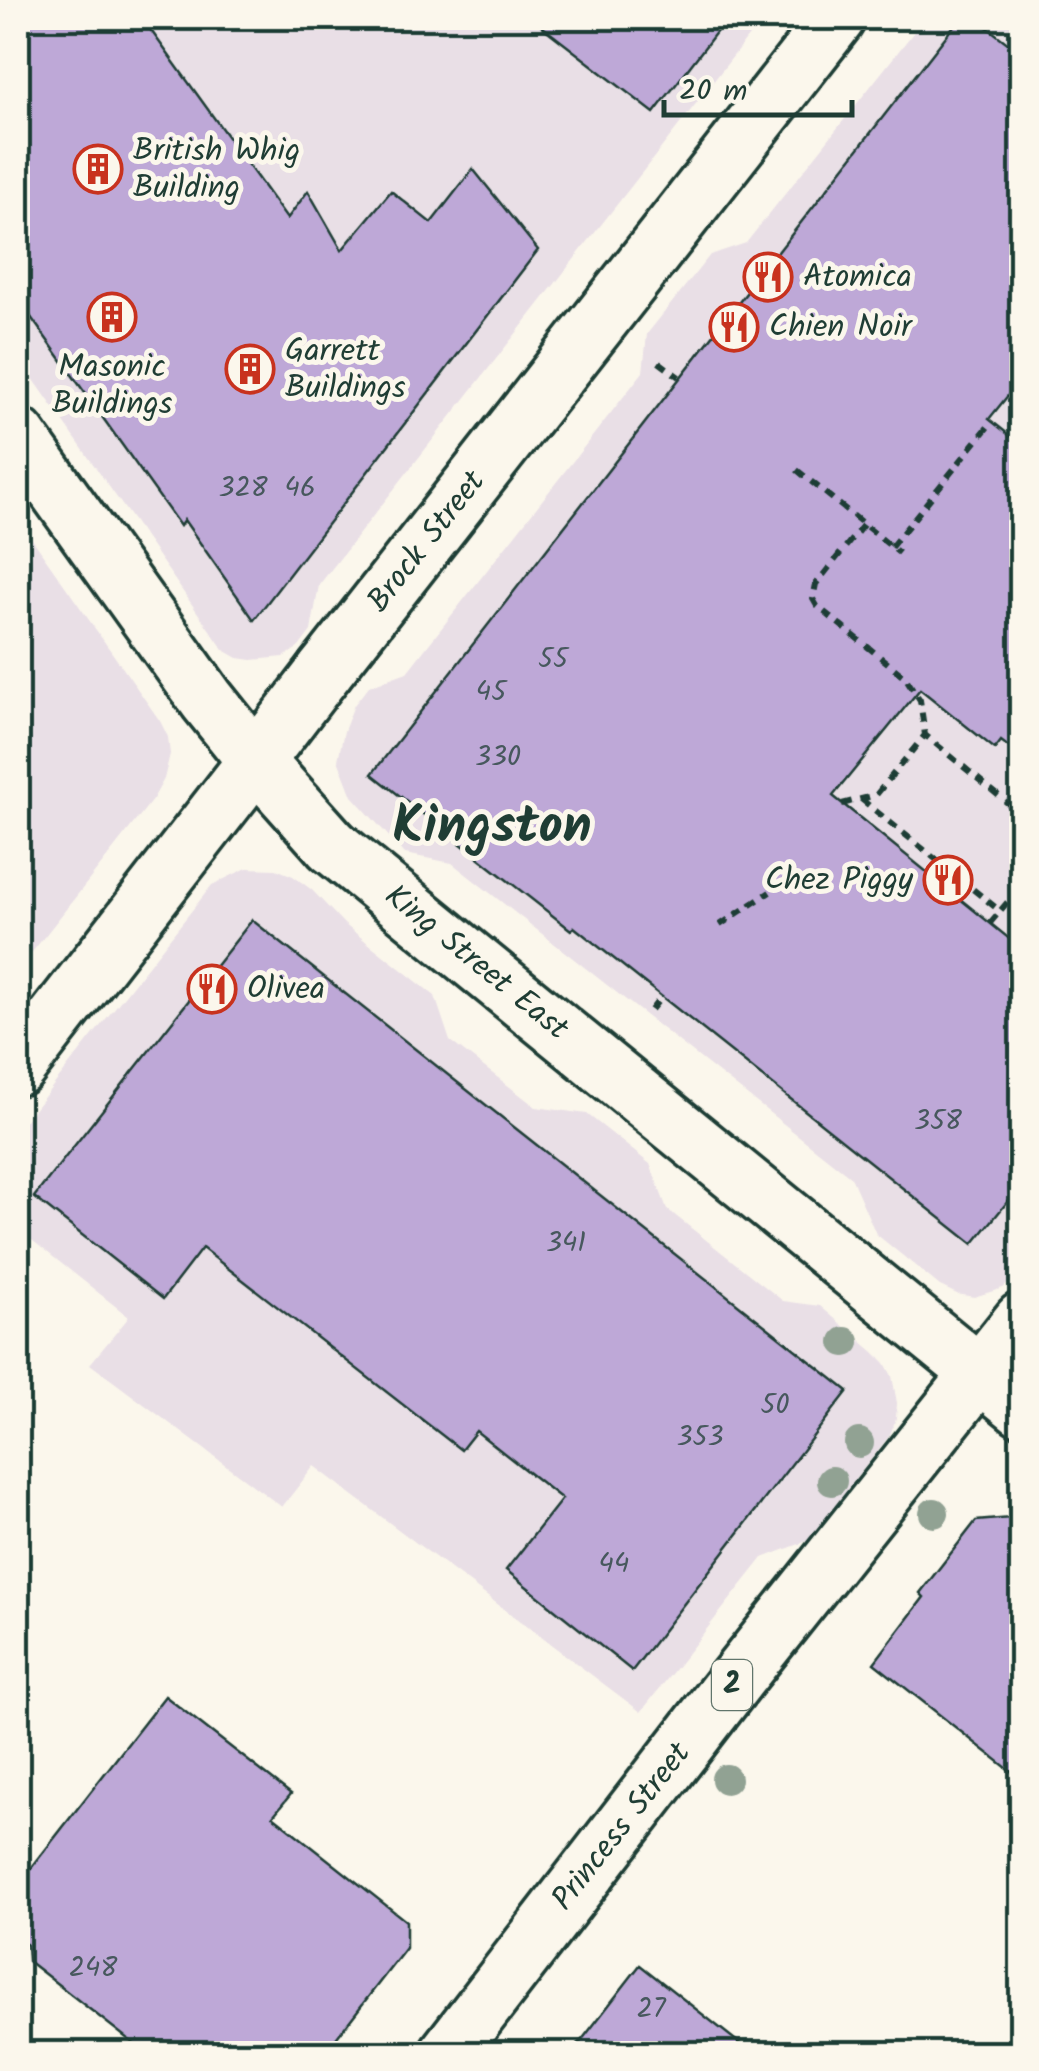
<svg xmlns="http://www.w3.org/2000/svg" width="1039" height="2071" font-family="Kalam,sans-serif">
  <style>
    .built { fill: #e9dfe6 }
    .building { fill: #bea8d7; stroke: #1f3d34; stroke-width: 2.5 }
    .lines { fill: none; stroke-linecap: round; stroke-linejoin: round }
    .tertiary-casing { stroke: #1f3d34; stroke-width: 62 }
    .secondary-casing { stroke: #1f3d34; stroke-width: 62 }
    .primary-casing { stroke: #1f3d34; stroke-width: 62 }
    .path { stroke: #1f3d34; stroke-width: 6; stroke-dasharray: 10 8; stroke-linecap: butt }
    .tertiary { stroke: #fbf7ec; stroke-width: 55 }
    .secondary { stroke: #fbf7ec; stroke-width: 55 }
    .primary { stroke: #fbf7ec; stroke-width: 55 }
    .tree { fill: #91a293 }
    .labels { text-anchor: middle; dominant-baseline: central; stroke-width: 10; stroke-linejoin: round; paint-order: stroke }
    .number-label { font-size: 28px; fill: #47585d }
    .shield { fill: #fbf7ec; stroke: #61756b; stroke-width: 2.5 }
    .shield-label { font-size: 30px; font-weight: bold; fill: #1f3d34 }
    .poi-label { font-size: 32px; fill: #1f3d34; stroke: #fbf7ec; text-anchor: start }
    .street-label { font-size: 32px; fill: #1f3d34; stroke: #fbf7ec }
    .town-label { font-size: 52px; font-weight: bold; fill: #1f3d34; stroke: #fbf7ec }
  </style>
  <rect width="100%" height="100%" fill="#fbf7ec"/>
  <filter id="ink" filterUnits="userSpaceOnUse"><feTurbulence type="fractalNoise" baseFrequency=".01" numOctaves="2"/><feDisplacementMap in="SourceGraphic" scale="20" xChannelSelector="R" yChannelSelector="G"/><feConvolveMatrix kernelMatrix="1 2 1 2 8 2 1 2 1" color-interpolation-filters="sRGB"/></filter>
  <g filter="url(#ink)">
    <path class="built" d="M18,18H763L319,585L311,631L299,647L284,657L252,660L238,658L224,650L18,357Z
      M925,18H1021L1022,1271L1003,1288L974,1297L957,1294L940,1286L876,1234L851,1177L452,863L405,854L352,796L338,760L344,731L354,705L369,686L407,672L643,372L647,334L710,255L746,243Z
      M18,519L160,721L168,737L170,754L164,779L153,799L18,970Z
      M247,868L276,869L293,876L312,890L344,924L435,996L450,1041L536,1107L587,1114L650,1164L667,1209L783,1301L820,1306L874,1352L885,1363L892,1376L897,1403L896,1418L890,1435L807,1541L763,1558L641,1712L314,1466L282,1507L90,1364L129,1317L18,1229V1130L212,885Z"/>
    <path class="building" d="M18,18H142L287,219L308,191L342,250L391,191L431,223L473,169L538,250L254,620L184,520L180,526L18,299Z
      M531,18H727L654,113Z
      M960,18H975L1022,54V378L989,419L1022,445V757L1001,741L995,749L920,689L833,796L1022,949V1184L973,1244L574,927L571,930L372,774Z
      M252,920L848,1391L632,1671L506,1570L562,1499L476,1431L461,1450L202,1248L163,1299L34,1197Z
      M1022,1517V1780L874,1663L924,1597L920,1593L976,1521Z
      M165,1696L291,1794L273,1816L406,1921V1948L324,2054H147L28,1961L27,1945L18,1938V1885Z
      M640,1965L753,2054H571Z"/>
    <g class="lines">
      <g class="tertiary-casing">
        <path id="tertiary" d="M256,761L332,846"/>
      </g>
      <g class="secondary-casing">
        <path id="secondary" d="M18,436L207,700L256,761L325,671
          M332,846L1022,1408"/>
      </g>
      <g class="primary-casing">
        <path id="primary" d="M325,671L837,18
          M18,1067L256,761
          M447,2054L738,1677L1022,1320"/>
      </g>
      <path class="path" d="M659,362L679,377
        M797,470L899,553
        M863,525L816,584L813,599L817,606L905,677L920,700L925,735L1022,815
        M891,547L991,423
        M861,799L1000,911L1022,885
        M842,804L876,795L925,735
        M990,923L1000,911
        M720,925L770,892
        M651,1010L662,996"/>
      <use href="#tertiary" class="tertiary"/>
      <use href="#secondary" class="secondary"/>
      <use href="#primary" class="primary"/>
    </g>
    <g class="tree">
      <circle cx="845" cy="1342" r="15"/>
      <circle cx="859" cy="1443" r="15"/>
      <circle cx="832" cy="1481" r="15"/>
      <circle cx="934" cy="1513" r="15"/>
      <circle cx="726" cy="1779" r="15"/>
    </g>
  </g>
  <defs>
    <g id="building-ring" transform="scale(2.5)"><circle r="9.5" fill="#fbf7ec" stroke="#c8321e" stroke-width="1.5"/><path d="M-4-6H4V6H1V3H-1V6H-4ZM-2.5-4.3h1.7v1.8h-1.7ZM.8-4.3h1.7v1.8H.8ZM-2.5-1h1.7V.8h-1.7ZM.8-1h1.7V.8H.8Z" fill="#c8321e"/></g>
    <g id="restaurant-ring" transform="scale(2.5)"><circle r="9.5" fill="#fbf7ec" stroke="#c8321e" stroke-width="1.5"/><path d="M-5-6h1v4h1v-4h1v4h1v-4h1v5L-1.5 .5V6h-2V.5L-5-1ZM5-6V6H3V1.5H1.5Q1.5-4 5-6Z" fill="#c8321e"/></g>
  </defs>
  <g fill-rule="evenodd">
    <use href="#building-ring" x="98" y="169"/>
    <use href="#restaurant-ring" x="768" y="277"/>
    <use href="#building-ring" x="112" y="317"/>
    <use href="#restaurant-ring" x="734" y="327"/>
    <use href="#building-ring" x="250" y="369"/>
    <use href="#restaurant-ring" x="948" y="880"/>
    <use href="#restaurant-ring" x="212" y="989"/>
  </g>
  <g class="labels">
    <g class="number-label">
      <text x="243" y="488">328</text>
      <text x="300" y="488">46</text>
      <text x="553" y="659">55</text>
      <text x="491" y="692">45</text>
      <text x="498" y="757">330</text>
      <text x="938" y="1121">358</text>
      <text x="566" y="1243">341</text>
      <text x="775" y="1405">50</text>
      <text x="700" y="1437">353</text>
      <text x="614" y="1564">44</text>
      <text x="93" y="1968">248</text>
      <text x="651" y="2009">27</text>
    </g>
    <rect class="shield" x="712" y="1660" width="40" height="50" rx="8"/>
    <g class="shield-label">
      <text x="732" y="1685">2</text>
    </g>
    <g class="poi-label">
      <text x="133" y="151">British Whig<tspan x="133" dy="37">Building</tspan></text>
      <text x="803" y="277">Atomica</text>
      <text x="769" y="327">Chien Noir</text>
      <text x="285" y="351">Garrett<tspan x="285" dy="37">Buildings</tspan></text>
      <text x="112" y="367" text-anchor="middle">Masonic<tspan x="112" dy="37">Buildings</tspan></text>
      <text x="913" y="880" text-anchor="end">Chez Piggy</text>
      <text x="247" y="989">Olivea</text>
    </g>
    <g class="street-label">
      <text transform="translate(427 542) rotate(-52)">Brock Street</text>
      <text transform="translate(476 963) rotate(39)">King Street East</text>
      <text transform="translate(622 1827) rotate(-52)">Princess Street</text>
    </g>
    <g class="town-label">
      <text x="492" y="828">Kingston</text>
    </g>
  </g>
  <rect width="1039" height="2071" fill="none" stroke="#fbf7ec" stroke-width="60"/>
  <rect x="30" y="30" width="979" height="2011" fill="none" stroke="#1f3d34" stroke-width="4" filter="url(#ink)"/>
  <path d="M664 100v15h188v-15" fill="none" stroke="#1f3d34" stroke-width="5"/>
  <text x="679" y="100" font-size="30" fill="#1f3d34" stroke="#fbf7ec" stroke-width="8" paint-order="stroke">20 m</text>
</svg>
